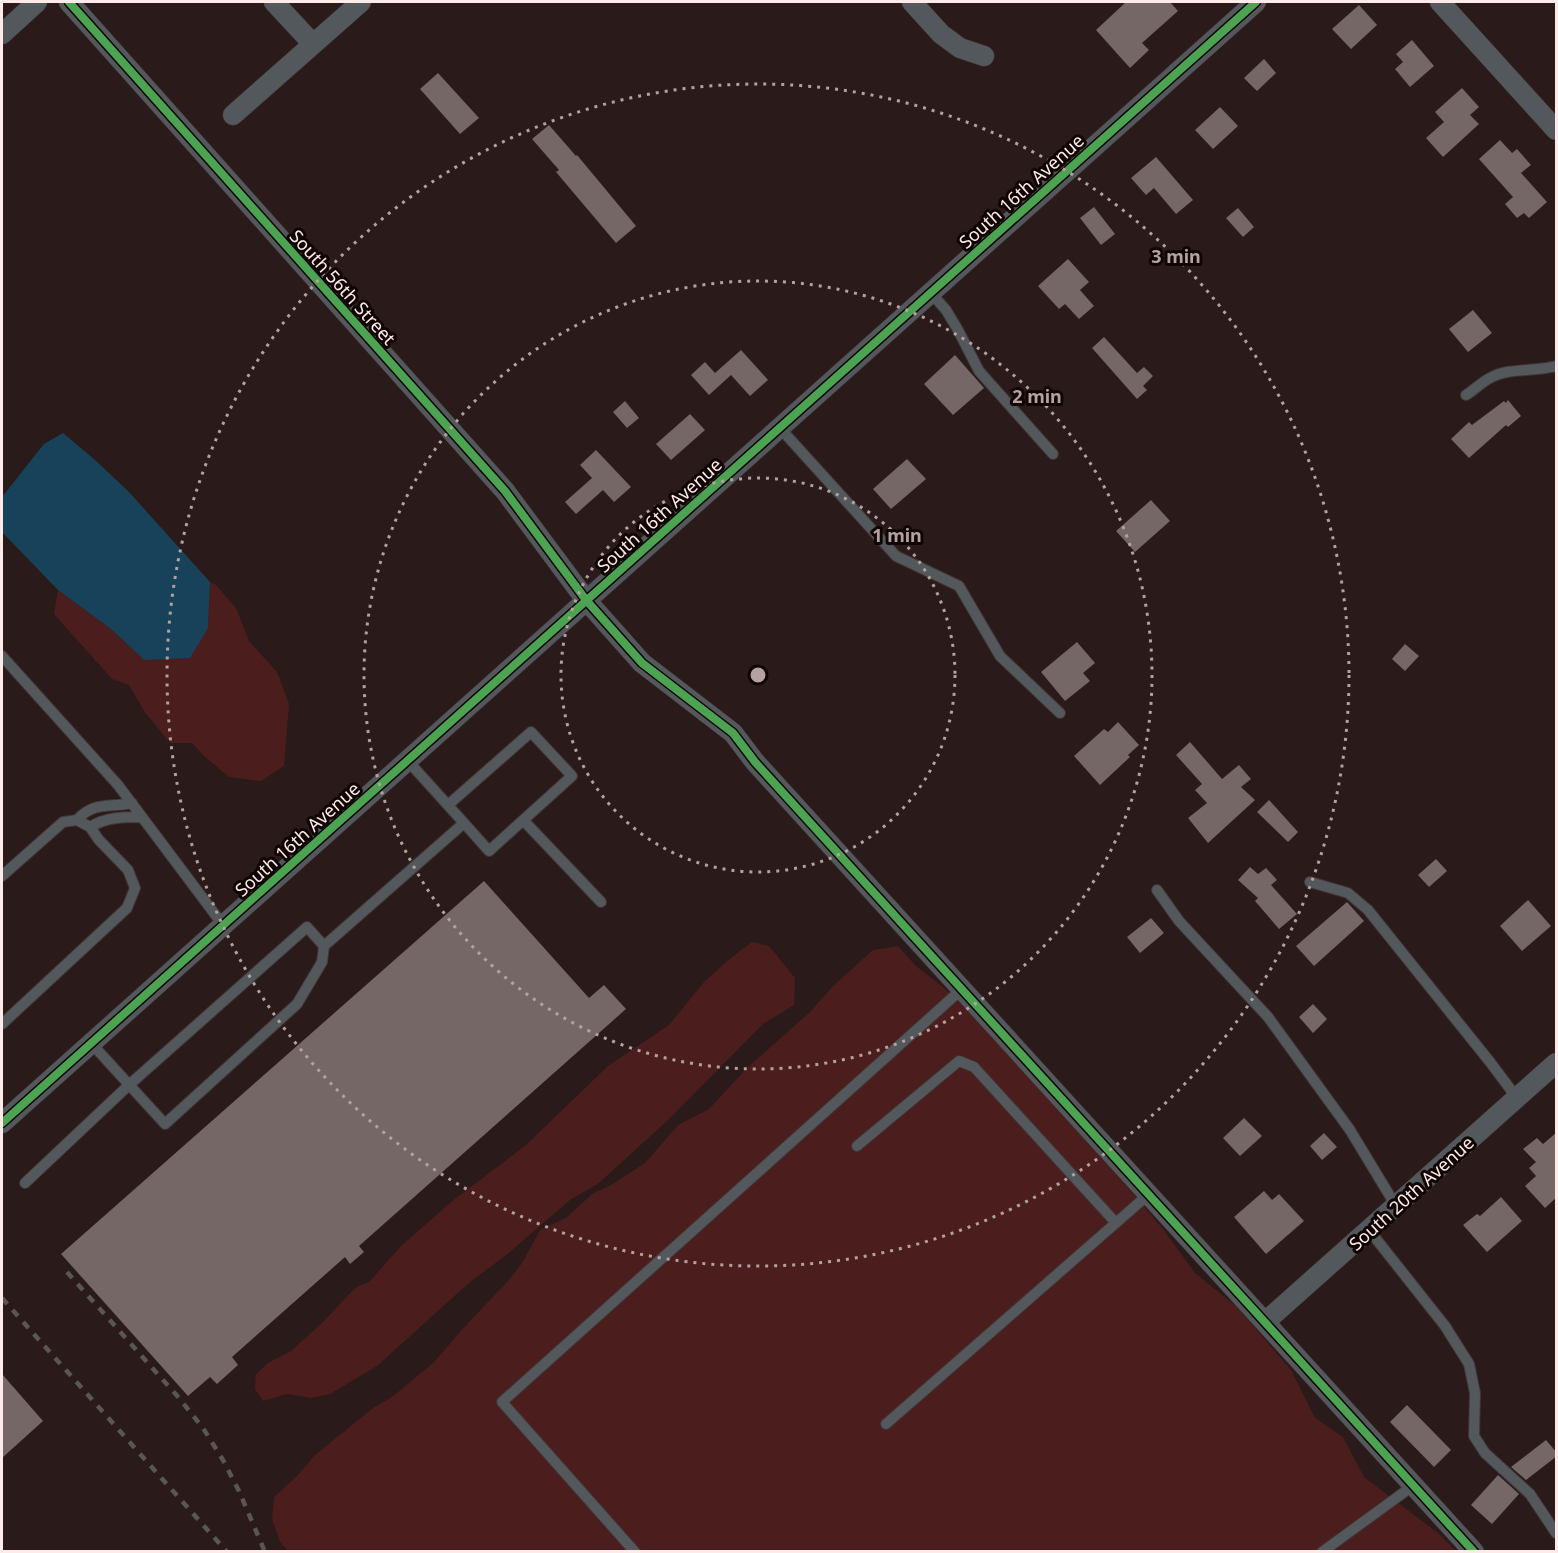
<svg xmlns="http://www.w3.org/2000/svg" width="1558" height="1553" font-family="'Noto Sans',sans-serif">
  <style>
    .green { fill: #4b1d1c }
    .water { fill: #174259 }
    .building { fill: #756766 }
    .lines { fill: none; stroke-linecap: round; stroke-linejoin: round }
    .service-casing { stroke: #423534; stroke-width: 12 }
    .minor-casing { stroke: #423534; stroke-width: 21 }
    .service { stroke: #53585c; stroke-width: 10 }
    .minor { stroke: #53585c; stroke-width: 20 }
    .rail { stroke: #5a5656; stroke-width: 4.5; stroke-dasharray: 8 8; stroke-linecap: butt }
    .cycleway-casing { stroke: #100505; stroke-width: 11 }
    .cycleway { stroke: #4ca352; stroke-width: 8 }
    .ring { fill: none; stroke: #b4a2a0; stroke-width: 3; stroke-dasharray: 3 6 }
    .labels { text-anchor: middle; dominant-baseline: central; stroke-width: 6; stroke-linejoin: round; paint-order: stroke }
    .street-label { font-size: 18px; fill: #feeae8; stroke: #100505 }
    .centre { fill: #b4a2a0; stroke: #100505; stroke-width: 3 }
    .ring-label { font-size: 18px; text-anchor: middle; font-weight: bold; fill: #b4a2a0; stroke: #100505; stroke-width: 6; stroke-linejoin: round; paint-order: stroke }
  </style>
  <rect width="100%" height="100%" fill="#2a1b1a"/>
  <path class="green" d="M210,582L216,585L236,608L249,641L277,672L289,704L284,766L261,781L229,777L205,757L192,743H170L144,711L129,685L112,679L54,614L58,590L111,629L144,660L208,628Z
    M752,942L769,946L795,978L794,1005L763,1024L668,1120L599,1183L570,1200L505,1256L470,1282L377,1366L330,1394L311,1398L287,1394L263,1401L255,1389L256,1374L268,1363L291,1351L322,1323L355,1288L369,1282L401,1246L451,1202L526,1145L608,1066L669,1025L704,982L732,957Z
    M898,946L916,966L943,987L977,1018L1076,1126L1163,1229L1195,1273L1237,1307L1291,1370L1315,1418L1343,1437L1364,1477L1438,1533L1456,1551L289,1552L280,1542L272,1519L274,1497L297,1476L315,1455L373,1408L392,1397L433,1363L468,1323L508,1281L522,1263L540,1230L566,1218L592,1194L613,1184L645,1163L678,1125L709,1109L747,1068L809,1013L833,986L873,950Z"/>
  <path class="water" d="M63,433L95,460L128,491L210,582L208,628L190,658L144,660L111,629L58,590L2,532V497L44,444Z"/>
  <path class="building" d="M1126,2H1170L1178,11L1142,43L1149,50L1130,68L1096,30Z
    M1359,5L1377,25L1351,49L1332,29Z
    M1412,40L1434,66L1410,87L1395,69L1403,62L1396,54Z
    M1264,59L1276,73L1257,91L1244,78Z
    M438,73L479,118L460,134L420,89Z
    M1462,88L1479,107L1470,115L1479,124L1443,157L1426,138L1444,122L1435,112Z
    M1220,107L1238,126L1213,149L1195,130Z
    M549,125L576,156L577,155L636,226L616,243L556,172L559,170L532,139Z
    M1500,140L1512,153L1517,149L1531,165L1521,173L1547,202L1529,218L1524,213L1517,218L1505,204L1513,197L1479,159Z
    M1156,157L1193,200L1176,214L1154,188L1146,195L1131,178Z
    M1094,207L1115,234L1101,245L1080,218Z
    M1238,208L1254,227L1243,237L1226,218Z
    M1068,259L1089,282L1080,290L1094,306L1079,319L1065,304L1059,309L1038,286Z
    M1473,310L1492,333L1468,352L1449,329Z
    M1104,337L1137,373L1144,367L1153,376L1143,386L1147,390L1137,399L1092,348Z
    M741,350L768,380L750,396L731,375L709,395L691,375L705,362L715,373Z
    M955,355L984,388L953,415L924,384Z
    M1508,400L1521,416L1508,427L1506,425L1469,458L1451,439L1469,422L1472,425L1504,401L1506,403Z
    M625,401L639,418L627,428L613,412Z
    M690,414L705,430L671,460L656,444Z
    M596,450L631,487L614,502L603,490L576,514L565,502L592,478L580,465Z
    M907,459L926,479L891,509L873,489Z
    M1151,500L1170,521L1135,552L1116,531Z
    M1077,642L1095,663L1083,673L1090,681L1065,701L1041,672Z
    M1405,644L1419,656L1405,671L1392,659Z
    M1118,722L1139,745L1128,755L1130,757L1100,785L1074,756L1104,729L1108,732Z
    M1190,742L1222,779L1239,765L1251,779L1241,787L1255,800L1208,843L1188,818L1207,803L1195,790L1202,784L1176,755Z
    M1269,800L1298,832L1288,842L1257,812Z
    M1436,859L1447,871L1429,887L1418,875Z
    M1250,867L1258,874L1266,868L1277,880L1271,885L1297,914L1279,929L1255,901L1258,898L1238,880Z
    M484,881L589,998L604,985L626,1009L359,1246L364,1252L350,1264L345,1257L232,1357L238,1365L217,1384L210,1377L188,1396L61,1254Z
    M1528,900L1551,926L1522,951L1500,926Z
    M1347,902L1364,921L1314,966L1296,946Z
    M1151,918L1164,933L1140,953L1127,937Z
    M1313,1004L1327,1019L1313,1033L1299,1017Z
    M1244,1118L1262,1136L1240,1156L1223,1138Z
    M1557,1132V1197L1545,1208L1525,1186L1536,1176L1529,1168L1536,1162L1523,1149L1537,1138L1543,1144Z
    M1324,1133L1337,1147L1322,1160L1310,1146Z
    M1264,1191L1272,1200L1279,1194L1304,1221L1266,1254L1234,1217Z
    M1501,1197L1522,1221L1487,1252L1463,1225L1477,1214L1480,1216Z
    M2,1374L43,1421L2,1458Z
    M1407,1405L1451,1450L1434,1467L1390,1422Z
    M1546,1440L1557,1453V1456L1526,1480L1511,1467Z
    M1498,1475L1519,1494L1492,1524L1471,1505Z"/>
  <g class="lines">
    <g class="service-casing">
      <path id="service" d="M930,292L946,310L958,330L979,371L1053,454
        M1466,395C1474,390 1482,382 1490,378C1509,367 1536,372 1556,366
        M779,427L896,556L959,586L1000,656L1060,713
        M2,656L118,785L223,925
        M132,803C109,808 94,801 77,820L90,827C106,817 123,817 142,817
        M448,805L531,732L572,776L489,851L464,823
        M524,821L601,902
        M2,876L63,822L77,820
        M1310,882L1348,893L1368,910L1490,1062L1517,1098
        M1157,890L1179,921L1268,1017L1350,1130L1396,1206
        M2,1024L127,908L135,888L128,870L99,840L90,827
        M91,1043L165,1124L297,1004L322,962L324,946L464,823L407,760
        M857,1146L959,1061L974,1067L1116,1223
        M25,1183L129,1085L307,927L324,946
        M1369,1230L1445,1326L1469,1364L1475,1393L1474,1436L1485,1453L1530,1494L1556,1533
        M886,1424L1149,1194
        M635,1552L502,1402L962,989
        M1322,1552L1414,1485"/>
    </g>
    <g class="minor-casing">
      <path id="minor" d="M69,2L505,491L586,600L642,663L733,733L755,762L1474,1552
        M274,2L313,44
        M912,2L941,34L960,48L984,56
        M1440,2L1556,130
        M2,34L37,2
        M233,115L361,2
        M2,1123L1256,2
        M1265,1322L1556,1063"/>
    </g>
    <use href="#service" class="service"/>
    <use href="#minor" class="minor"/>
    <path class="rail" d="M67,1272L179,1398L203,1428L223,1460L239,1491L265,1552
      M2,1298L227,1552"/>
    <g class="cycleway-casing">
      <path id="cycleway" d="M69,2L505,491L586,600L642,663L733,733L755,762L1474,1552
        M2,1123L1256,2"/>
    </g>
    <use href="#cycleway" class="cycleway"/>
  </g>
  <g class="ring">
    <circle cx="758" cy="675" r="197"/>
    <circle cx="758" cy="675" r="394"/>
    <circle cx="758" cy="675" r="591"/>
  </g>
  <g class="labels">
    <g class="street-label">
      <text transform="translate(1021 191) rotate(-42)">South 16th Avenue</text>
      <text transform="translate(343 287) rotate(48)">South 56th Street</text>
      <text transform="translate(659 515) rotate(-42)">South 16th Avenue</text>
      <text transform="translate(297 839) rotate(-42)">South 16th Avenue</text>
      <text transform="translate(1411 1193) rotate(-42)">South 20th Avenue</text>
    </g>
  </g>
  <circle cx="758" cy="675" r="9" class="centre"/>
  <g class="ring-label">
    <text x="1176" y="263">3 min</text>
    <text x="1037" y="403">2 min</text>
    <text x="897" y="542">1 min</text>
  </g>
  <rect width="1558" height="1553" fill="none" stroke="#feeae8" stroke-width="6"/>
</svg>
